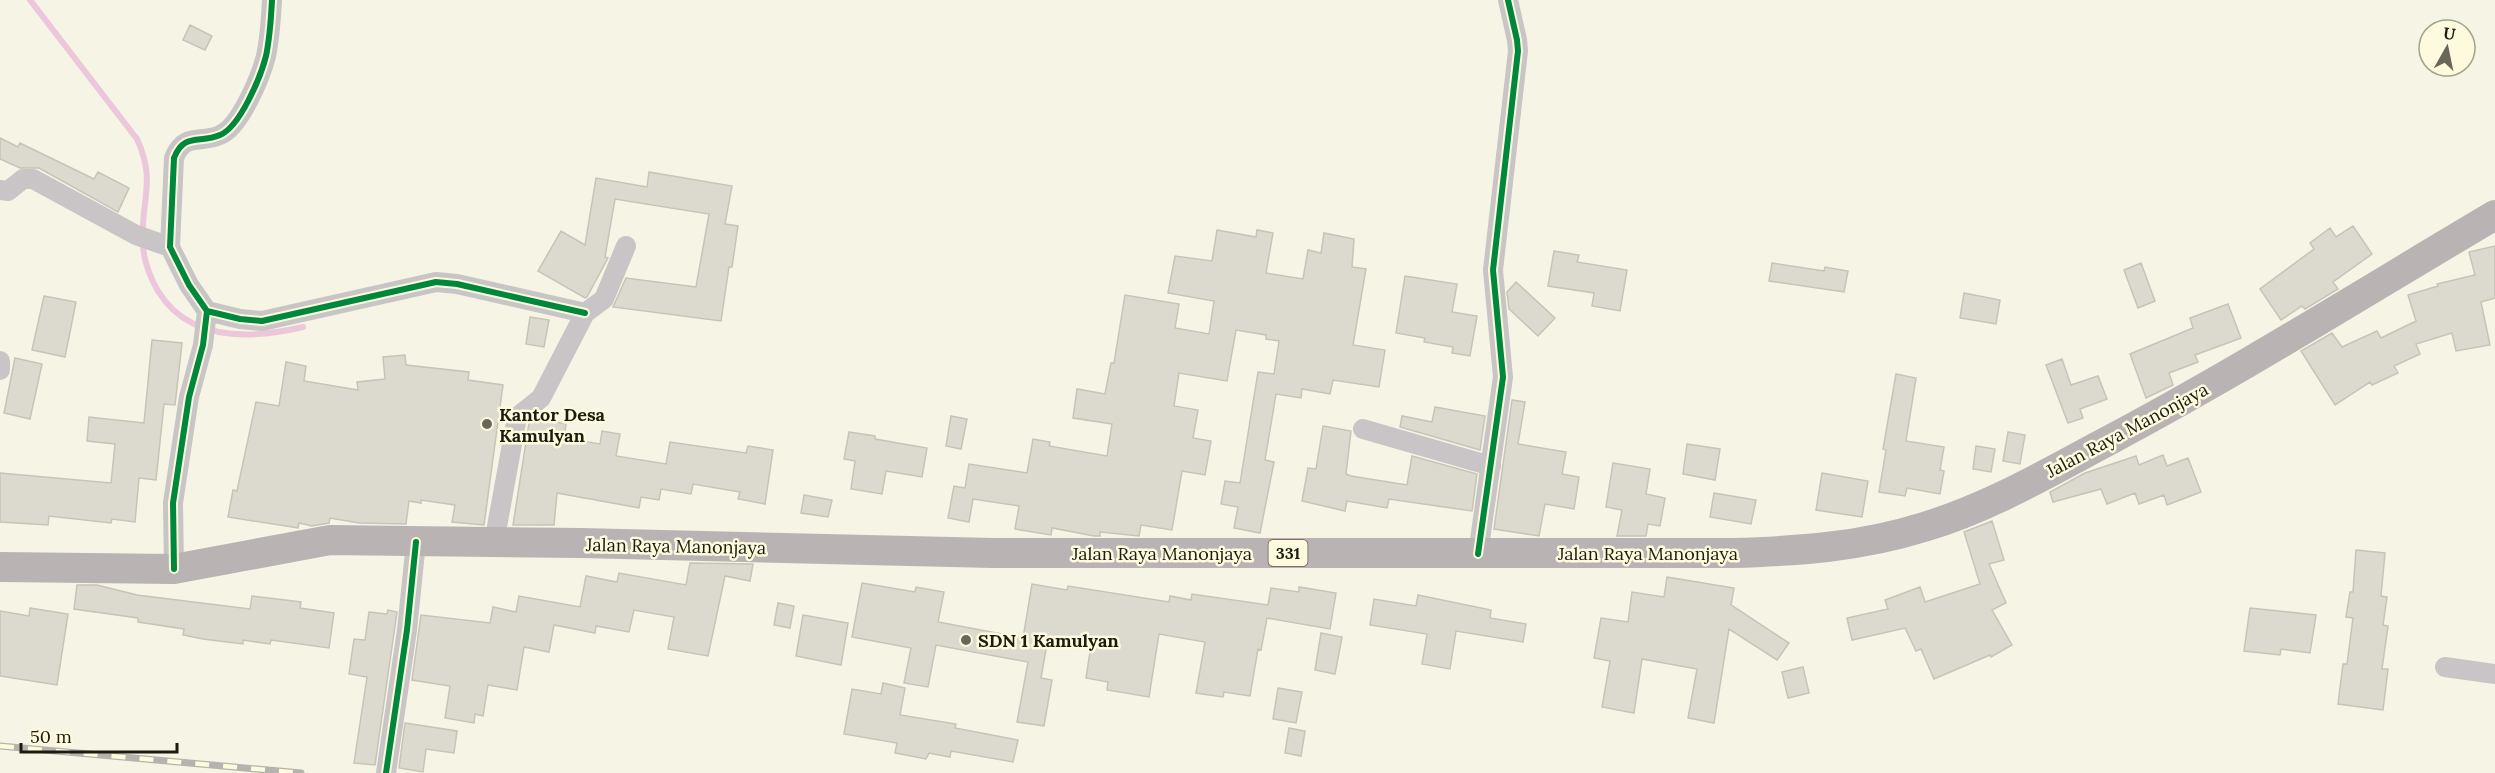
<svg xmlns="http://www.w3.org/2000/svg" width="2495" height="773" font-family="Lora,serif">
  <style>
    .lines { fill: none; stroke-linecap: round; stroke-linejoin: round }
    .stream { stroke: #ecc6da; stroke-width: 6 }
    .building { fill: #dcdace; stroke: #c6c4b7; stroke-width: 1.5 }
    .minor { stroke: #c9c4c5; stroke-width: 20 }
    .primary { stroke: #b9b3b4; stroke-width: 30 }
    .rail-casing { stroke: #b5b3ae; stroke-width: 7 }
    .rail { stroke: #fdfadd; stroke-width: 4.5; stroke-dasharray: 14; stroke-linecap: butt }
    .cycleway-casing { stroke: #fdfadd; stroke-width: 10 }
    .cycleway { stroke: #00873e; stroke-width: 6 }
    .poi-dot { fill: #68675a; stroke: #fdfadd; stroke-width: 2 }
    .labels { text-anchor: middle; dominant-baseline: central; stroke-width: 5; stroke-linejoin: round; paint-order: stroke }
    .shield { fill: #fdfadd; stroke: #605e4e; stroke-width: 1.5 }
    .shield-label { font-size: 16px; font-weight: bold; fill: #1c1b10 }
    .poi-label { font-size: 18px; font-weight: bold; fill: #1c1b10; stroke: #fdfadd; text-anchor: start }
    .street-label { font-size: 18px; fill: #1c1b10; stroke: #fdfadd }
  </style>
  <rect width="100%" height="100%" fill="#f6f4e4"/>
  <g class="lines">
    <path class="stream" d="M30,0L137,139C157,182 140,201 143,243C143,260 150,277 158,291C189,342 252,339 303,327"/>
  </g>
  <path class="building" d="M190,25L212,36L205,50L183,40Z
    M0,138L18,147L20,143L94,179L98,172L129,188L118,212L39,168H20L0,159Z
    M649,172L732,186L725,224L738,226L732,267H729L721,321L613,307L626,278L696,287L709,214L615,199L605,257L608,258L587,297L585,298L538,271L561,231L585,245L596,178L647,187Z
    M2353,226L2372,254L2333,282L2338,289L2305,309L2302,306L2281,320L2260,289L2314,249L2310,243L2330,228L2336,237Z
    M1217,230L1256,237L1257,230L1273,233L1266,273L1303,279L1308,250L1321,253L1324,233L1354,239L1352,267L1366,269L1353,345L1385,350L1379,387L1333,380L1330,394L1302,389L1301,398L1276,394L1265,460L1274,462L1260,533L1234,528L1238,507L1221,504L1225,481L1240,483L1258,372L1274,374L1279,341L1266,339V335L1236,330L1227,381L1179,373L1174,406L1198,410L1193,438L1211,441L1205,475L1182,471L1172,530L1141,525L1139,536L1100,532V536H1094L1052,528L1051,535L1015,529L1019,506L973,499L969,522L948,518L954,486L965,488L969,464L1027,473L1033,439L1050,442L1049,446L1107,456L1112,424L1073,418L1077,389L1105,394L1111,363H1114L1125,295L1179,304L1175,328L1209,334L1214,301L1168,293L1175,256L1212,261Z
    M2495,246V298L2481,302L2490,345L2456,351L2452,333L2416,344L2420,354L2394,366L2398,373L2372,385L2370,382L2335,405L2301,351L2332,333L2342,347L2377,331L2381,338L2416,321L2408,295L2438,286L2437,284L2475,275L2469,252Z
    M1554,251L1579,255L1577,262L1627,270L1620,311L1592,306L1594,293L1548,286Z
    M1772,263L1824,271L1825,267L1848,271L1844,292L1769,281Z
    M2141,263L2155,301L2138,308L2124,270Z
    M1405,276L1457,284L1452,312L1477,316L1470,356L1452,353L1453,347L1424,342L1425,338L1396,333Z
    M1516,282L1555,318L1538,336L1509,309L1507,292Z
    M1964,293L2000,300L1996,324L1960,318Z
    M44,296L76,302L65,357L32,350Z
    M2228,304L2241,338L2195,355L2198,362L2169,373L2173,385L2146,398L2130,354L2193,328L2190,318Z
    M530,317L549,320L544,347L526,344Z
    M152,340L182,343L175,405L164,404L156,480L139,478L135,522L112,519L111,523L49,516L48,525L0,522V473L111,483L115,444L87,441L89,417L144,423Z
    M405,355L406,365L469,372L468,380L503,385L484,525L452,522L455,505L421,500V503L409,501L406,524L359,523L330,518L329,523L312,526L299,523L298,528L228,517L233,490L237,491L256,402L279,406L286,362L306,366L304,381L358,390L357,382L385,379L383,357Z
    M15,358L42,364L30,419L4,413Z
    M2062,359L2071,385L2098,376L2107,399L2080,409L2083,418L2068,423L2046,365Z
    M1896,374L1916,378L1906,441L1944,447L1940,470L1944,471L1940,494L1907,488L1905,496L1879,492L1886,450L1883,449Z
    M1512,400L1525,402L1518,444L1566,452L1562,474L1579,477L1574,509L1545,504L1539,536L1494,529Z
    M1435,407L1485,416L1480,450L1400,427L1402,416L1432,422Z
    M951,416L967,419L961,449L946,446Z
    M535,418L566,424L564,438L600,444L602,431L620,434L616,456L666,464L670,442L746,453L748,446L773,450L765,504L738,499L740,492L693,484L691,494L661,489L659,500L641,497L639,508L557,493L554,525H513L529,423Z
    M1323,426L1351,431L1346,474L1351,476L1407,485L1412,456L1477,474L1472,511L1389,499L1387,508L1347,501L1345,511L1302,501L1308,468L1316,469Z
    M849,432L875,436V439L927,448L922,477L886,471L882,494L851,489L855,461L844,459Z
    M2008,432L2025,435L2020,464L2003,461Z
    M1687,444L1720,449L1715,480L1683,474Z
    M1976,446L1995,449L1991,472L1973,469Z
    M2163,455L2167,466L2188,458L2201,492L2167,505L2164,495L2139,504L2135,493L2107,504L2101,489L2053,502L2050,492L2085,473L2136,456L2139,465Z
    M1613,463L1650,469L1646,494L1665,498L1660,526L1648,524L1646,536H1617L1622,510L1606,507Z
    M1822,473L1868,481L1862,517L1816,510Z
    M1714,493L1756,500L1751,524L1710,517Z
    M804,495L832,500L828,517L801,513Z
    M1992,521L2004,560L1989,564L2006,603L1992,610L2012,645L1991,657L1990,655L1934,679L1921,649L1916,651L1905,628L1852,640L1847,618L1888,609L1885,600L1920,587L1925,602L1980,584L1964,532Z
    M2356,550L2385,553L2381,596L2387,597L2383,625L2388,626L2382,669H2388L2383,710L2338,704L2343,664H2347L2353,618L2346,617L2350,592H2353Z
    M690,563L753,564L750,581L725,576L708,656L668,649L674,617L634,610L629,632L596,626L595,633L554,625L549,652L524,647L517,690L488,685L483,716L475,714L474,723L445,718L450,686L412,680L421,615L490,623L493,607L516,612L519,596L580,607L586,576L617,582L619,573L686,585Z
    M1667,577L1734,588L1731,605L1789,643L1777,660L1729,629L1714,723L1688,718L1697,669L1642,659L1634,713L1602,707L1610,661L1594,658L1601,618L1628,622L1632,592L1664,597Z
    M862,583L915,592L916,587L944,592L938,622L1023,638L1032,584L1067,590L1068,586L1169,602L1170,596L1191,600L1192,594L1268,605L1271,588L1299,592V587L1336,593L1330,629L1267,618L1261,650L1258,649L1250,696L1224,692L1223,697L1196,693L1205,642L1159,634L1149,697L1107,690L1108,682L1086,678L1091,645L1048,638L1041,678L1052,680L1044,726L1017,722L1028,662L936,645L928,687L904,683L911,648L852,637Z
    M77,585H97L137,595L250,609L252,596L301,602L300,608L334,613L329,648L271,640L270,644L243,640V644L203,639L183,635L184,629L138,622V618L74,609Z
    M1418,595L1491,610L1490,618L1526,624L1523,642L1456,631L1450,669L1422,664L1427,634L1370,625L1374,599L1416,606Z
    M778,603L794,606L790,628L774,625Z
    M30,608L68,614L57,685L0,676V611L29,616Z
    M2250,608L2316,615L2310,653L2281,649L2280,655L2244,651Z
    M388,610L397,612L375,765L354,763L367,677L349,674L354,639L365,640L369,612L387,614Z
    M803,615L848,623L841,665L796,656Z
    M1321,633L1342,637L1335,674L1315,670Z
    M1803,667L1809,693L1788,698L1782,672Z
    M883,683L905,688L900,715L956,724L955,728L1018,740L1013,762L951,751L950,757L929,753L926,759L895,753L897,743L844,734L852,689L881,694Z
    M1278,688L1302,692L1296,723L1273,719Z
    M405,723L457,731L454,753L426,749L423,772L399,768Z
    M1289,728L1305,731L1301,756L1285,753Z"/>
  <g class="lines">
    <path class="minor" d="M0,190L8,191L23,179H33L136,235L170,247
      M207,311L240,319L262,321L436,282L457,284L585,313
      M0,361V370
      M1363,429L1491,466
      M494,543L517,417L541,398L585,313L604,299L626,246
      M1478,554L1503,377L1493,270L1518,51L1517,40L1508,0
      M174,569L173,503L189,397L203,345L207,311L189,285L170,247L174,158C184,132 200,144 220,135C240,127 261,76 266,56C270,37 271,19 272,0
      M2445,667L2495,674
      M386,773L407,630L416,542"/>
    <path class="primary" d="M0,567L174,569L330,540L581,543L993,553H1732C1799,551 1860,547 1924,527C1988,508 2046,474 2104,443C2238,372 2365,292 2495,215"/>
    <g class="rail-casing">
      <path id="rail" d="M0,746L301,773"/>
    </g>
    <use href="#rail" class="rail"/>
    <g class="cycleway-casing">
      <path id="cycleway" d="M207,311L240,319L262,321L436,282L457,284L585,313
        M1478,554L1503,377L1493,270L1518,51L1517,40L1508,0
        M174,569L173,503L189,397L203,345L207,311L189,285L170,247L174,158C184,132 200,144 220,135C240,127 261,76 266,56C270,37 271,19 272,0
        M386,773L407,630L416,542"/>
    </g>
    <use href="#cycleway" class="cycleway"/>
  </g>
  <g class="poi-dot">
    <circle cx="487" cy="424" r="6"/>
    <circle cx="966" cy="640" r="6"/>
  </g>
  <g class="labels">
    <rect class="shield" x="1268.5" y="540" width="39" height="26" rx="4.5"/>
    <g class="shield-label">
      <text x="1288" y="553">331</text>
    </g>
    <g class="poi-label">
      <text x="499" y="414">Kantor Desa<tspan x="499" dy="21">Kamulyan</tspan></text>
      <text x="978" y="640">SDN 1 Kamulyan</text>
    </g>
    <g class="street-label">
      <text transform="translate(2127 430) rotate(-28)">Jalan Raya Manonjaya</text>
      <text transform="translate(676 546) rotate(1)">Jalan Raya Manonjaya</text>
      <text x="1162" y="553">Jalan Raya Manonjaya</text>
      <text x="1648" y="553">Jalan Raya Manonjaya</text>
    </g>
  </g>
  <g transform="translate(2447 48) rotate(9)"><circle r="28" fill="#fdfadd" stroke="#a3a18b" stroke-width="1.5"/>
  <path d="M0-4.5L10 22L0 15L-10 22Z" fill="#68675a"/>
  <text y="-9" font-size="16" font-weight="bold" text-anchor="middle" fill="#1c1b10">U</text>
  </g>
  <path d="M21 743v9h156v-9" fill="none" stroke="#1c1b10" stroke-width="3"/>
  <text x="30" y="743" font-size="18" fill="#1c1b10" stroke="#fdfadd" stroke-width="4.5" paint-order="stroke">50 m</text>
</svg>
